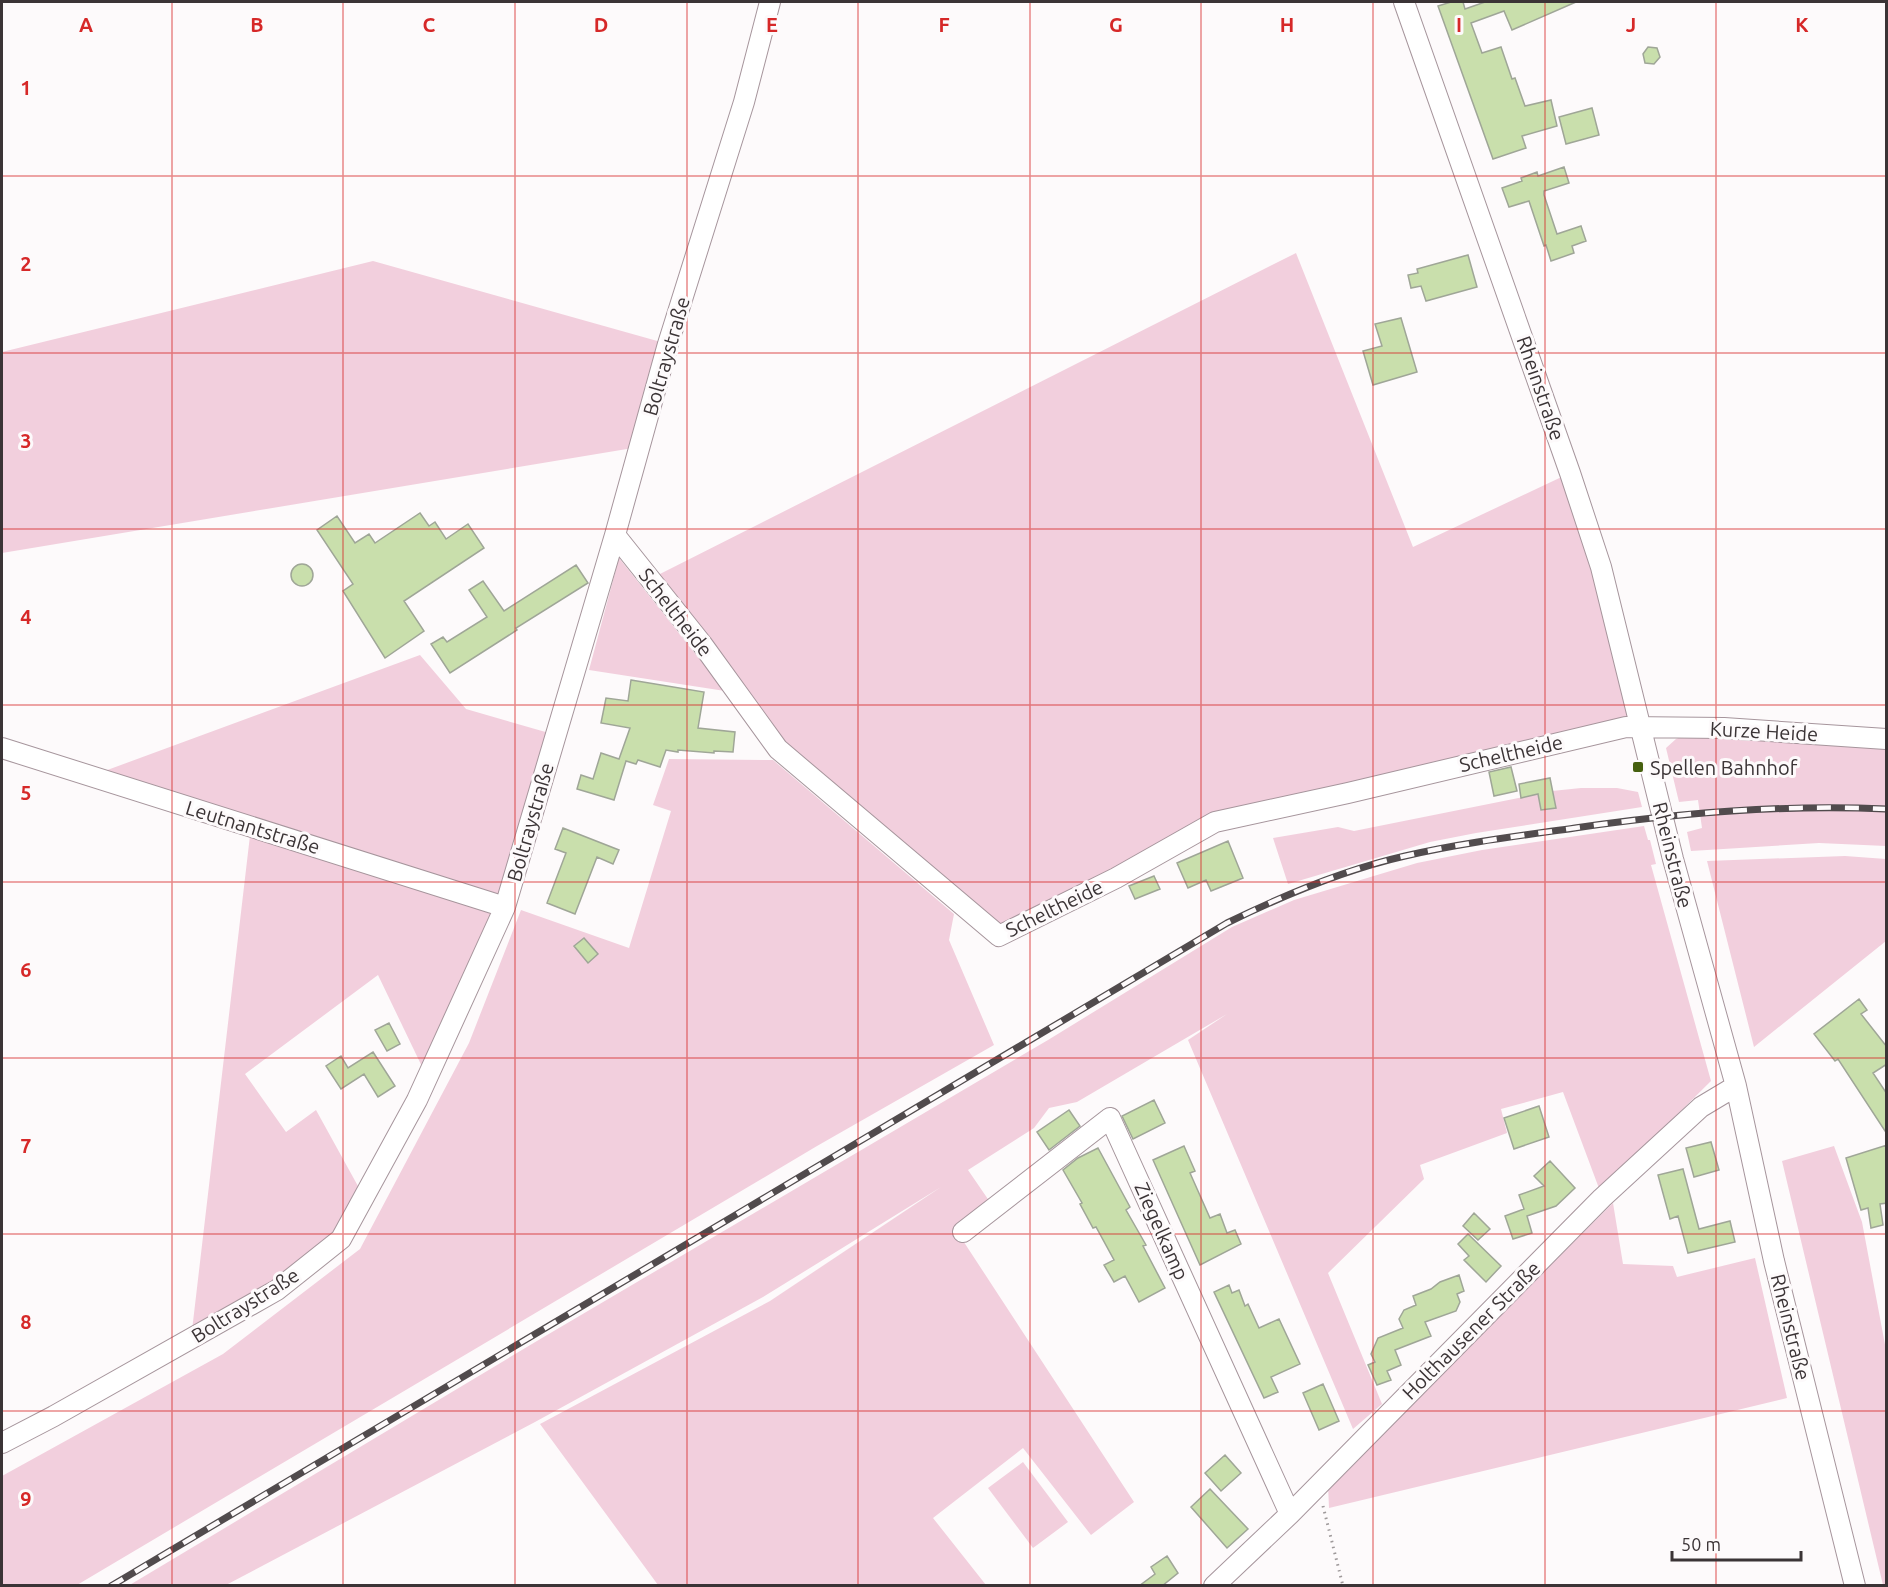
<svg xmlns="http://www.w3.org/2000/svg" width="1888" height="1587" font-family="Ubuntu,sans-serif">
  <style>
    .green { fill: #f2cfdd }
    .building { fill: #c9dfac; stroke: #9fa697; stroke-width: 1.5 }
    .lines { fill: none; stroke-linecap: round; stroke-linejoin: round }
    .minor-casing { stroke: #a6959c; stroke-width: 22 }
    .path { stroke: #9e999a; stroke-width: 3; stroke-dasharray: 1.5 4.5; stroke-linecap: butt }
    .minor { stroke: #fff; stroke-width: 20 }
    .rail-casing { stroke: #514b4d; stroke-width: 7 }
    .rail { stroke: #fdfafb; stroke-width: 4.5; stroke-dasharray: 14; stroke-linecap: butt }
    .grid { fill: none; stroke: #d62828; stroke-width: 1.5; stroke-opacity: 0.55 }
    .poi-dot { fill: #46600f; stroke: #fdfafb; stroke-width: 2 }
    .labels { text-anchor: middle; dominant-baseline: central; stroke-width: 6; stroke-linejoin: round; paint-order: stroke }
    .street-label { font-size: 20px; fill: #3b3436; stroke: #fdfafb }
    .poi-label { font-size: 20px; fill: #3b3436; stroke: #fdfafb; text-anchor: start }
    .grid-label { font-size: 20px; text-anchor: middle; font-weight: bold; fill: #d62828; stroke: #fdfafb; stroke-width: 6; stroke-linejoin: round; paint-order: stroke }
  </style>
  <rect width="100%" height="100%" fill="#fdfafb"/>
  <path class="green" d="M1296,253L1413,547L1570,473L1642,726L1215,822L999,936L778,749L650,579Z
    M373,261L668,344L639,447L2,553V352Z
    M619,558L725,691L589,670Z
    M420,655L466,709L556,735L505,907L427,1077L378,975L245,1074L286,1132L316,1110L364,1197L341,1239L191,1339L251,827L91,776Z
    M1686,735L1886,745V846L1819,843L1691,851L1687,832L1702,828L1698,800L1679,802L1666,748L1676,739Z
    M669,759L773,760L954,914L949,940L994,1045L817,1146L77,1585H2V1476L223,1354L360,1249L469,1043L521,910L629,948L671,811L653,805Z
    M1581,788H1617L1638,792L1642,807L1476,833L1430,842L1288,884L1273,838L1338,827L1354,831L1538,794L1541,810L1555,807L1552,791Z
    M1644,826L1648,840H1650L1656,864L1651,865L1711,1081L1600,1191L1563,1092L1501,1109L1507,1133L1420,1165L1424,1179L1328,1273L1382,1404L1353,1429L1188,1040L1227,1014L1077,1102L1049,1108L1034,1128L968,1170L992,1205L956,1230L1134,1502L1091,1535L1023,1448L933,1518L986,1585H658L540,1424L770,1301L941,1187L763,1297L535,1422L226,1585L128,1586L542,1338L1048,1040L1232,927L1294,900L1417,863L1482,850Z
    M1845,856L1886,859V941L1754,1047L1707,861Z
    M1834,1146L1862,1222L1886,1350V1585H1883L1782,1161Z
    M1613,1203L1623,1264L1673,1266L1677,1277L1755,1258L1787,1398L1329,1508L1328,1485Z
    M1023,1462L1068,1522L1033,1548L988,1488Z"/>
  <path class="building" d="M1451,2H1463L1465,9L1485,2H1576L1512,30L1504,11L1471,23L1482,53L1501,47L1512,79L1515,78L1525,106L1551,100L1557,126L1522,136L1526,148L1493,159L1438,6Z
    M1648,47L1657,48L1660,57L1654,64L1645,63L1643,54Z
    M1592,108L1599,135L1566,144L1559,117Z
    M1564,167L1569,183L1544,191V195L1557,234L1581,226L1586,241L1572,246L1574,253L1551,261L1546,245L1544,246L1529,201L1509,207L1502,188L1522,181L1521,178L1537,172L1538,176Z
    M1468,255L1477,287L1426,301L1421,286L1411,288L1408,275L1418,273L1417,269Z
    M1401,318L1417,372L1373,385L1363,351L1382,346L1375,324Z
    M420,513L429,526L435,522L446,539L468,524L484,548L404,601L424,631L385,658L343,591L353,584L317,530L337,516L355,543L369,534L375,543Z
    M291 575a11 11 0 1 1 22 0a11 11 0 1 1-22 0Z
    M576,565L588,583L516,628L517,630L450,673L431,644L443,637L447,642L487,617L469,590L483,581L504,611Z
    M631,680L704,692L698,728L735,732L733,752L714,751V753L678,750V752L666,750L660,767L638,760L636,764L626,761L614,800L577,789L581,775L593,779L601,753L619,759L630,728L601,723L606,698L628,701Z
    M1511,767L1517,791L1494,796L1489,772Z
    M1550,778L1556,808L1541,810L1538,794L1521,798L1519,784Z
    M563,828L619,850L613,864L597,857L575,914L547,903L566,853L555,849Z
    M1228,841L1243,878L1211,891L1206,880L1188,888L1177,863Z
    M1154,876L1160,889L1135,899L1129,886Z
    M584,938L598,954L588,963L574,946Z
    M1859,999L1867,1010L1861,1014L1887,1047V1064L1873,1073L1887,1094V1134L1838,1059L1835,1061L1814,1034Z
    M389,1023L400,1044L387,1051L375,1030Z
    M373,1052L395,1086L378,1097L364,1074L341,1089L326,1066L341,1056L348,1068Z
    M1154,1100L1165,1123L1133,1139L1122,1116Z
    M1539,1106L1549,1137L1514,1149L1504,1118Z
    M1069,1110L1080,1126L1049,1150L1037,1132Z
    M1711,1142L1719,1170L1694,1177L1686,1148Z
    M1887,1145V1203L1880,1204L1883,1225L1871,1228L1868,1208L1861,1210L1846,1158Z
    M1184,1146L1195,1171L1190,1173L1210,1218L1220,1214L1227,1233L1235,1230L1241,1244L1200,1265L1153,1160Z
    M1098,1148L1130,1207L1126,1210L1146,1245L1143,1246L1165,1288L1139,1302L1125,1276L1114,1282L1104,1265L1114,1260L1096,1227L1093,1228L1080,1204L1082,1203L1063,1170L1078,1158Z
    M1550,1161L1575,1188L1556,1206L1527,1216L1532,1233L1513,1239L1505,1216L1524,1209L1519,1195L1544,1186L1534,1176Z
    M1683,1169L1699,1229L1730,1221L1735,1242L1688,1253L1678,1216L1670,1219L1658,1175Z
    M1474,1213L1490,1229L1478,1240L1463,1226Z
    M1468,1234L1501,1266L1486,1282L1464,1260L1469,1256L1458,1244Z
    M1459,1275L1464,1291L1457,1294L1460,1302L1456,1311L1425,1322L1431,1336L1395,1350L1401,1365L1387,1371L1391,1380L1377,1385L1368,1365L1375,1362L1371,1354L1378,1338L1403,1328L1399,1319L1404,1310L1416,1305L1413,1296L1431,1289L1440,1282Z
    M1229,1285L1232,1293L1239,1290L1245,1306L1248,1304L1259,1328L1279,1319L1300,1364L1271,1377L1278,1392L1264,1398L1214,1292Z
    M1323,1384L1339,1421L1319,1430L1303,1393Z
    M1225,1455L1241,1473L1221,1491L1205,1473Z
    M1210,1489L1248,1529L1227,1548L1191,1507Z
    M1167,1556L1178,1573L1162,1586H1139L1155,1574L1151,1567Z"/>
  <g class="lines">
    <g class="minor-casing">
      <path id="minor" d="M1404,2L1570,473L1601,567L1673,859L1736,1086L1774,1261L1855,1586
        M615,535L702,644L778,749L999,936L1116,878L1215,822L1348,793L1626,727L1724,728L1886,739
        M2,748L505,907
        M963,1232L1110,1118L1290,1514
        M2,1443L54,1416L277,1290L341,1239L417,1100L505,907L615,535L668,344L744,102L770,2
        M1214,1586L1290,1514L1602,1198L1701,1107L1736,1086"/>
    </g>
    <path class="path" d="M1323,1506L1343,1586"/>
    <use href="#minor" class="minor"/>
    <g class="rail-casing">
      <path id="rail" d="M111,1586L1227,923C1284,895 1343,870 1405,856C1461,843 1518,836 1575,828C1678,813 1782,804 1886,809"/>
    </g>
    <use href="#rail" class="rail"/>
  </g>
  <path class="grid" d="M172,2V1586M343,2V1586M515,2V1586M687,2V1586M858,2V1586M1030,2V1586M1201,2V1586M1373,2V1586M1545,2V1586M1716,2V1586M2,176H1886M2,353H1886M2,529H1886M2,705H1886M2,882H1886M2,1058H1886M2,1234H1886M2,1411H1886"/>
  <rect class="poi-dot" x="1632" y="761" width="12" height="12" rx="3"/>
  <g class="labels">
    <g class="street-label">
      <text transform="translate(666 356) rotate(-74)">Boltraystraße</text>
      <text transform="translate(1541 388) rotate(71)">Rheinstraße</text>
      <text transform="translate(676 612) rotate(52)">Scheltheide</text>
      <text transform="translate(1764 731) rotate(3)">Kurze Heide</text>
      <text transform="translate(1511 753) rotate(-13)">Scheltheide</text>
      <text transform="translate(530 822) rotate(-74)">Boltraystraße</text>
      <text transform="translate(253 827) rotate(17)">Leutnantstraße</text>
      <text transform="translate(1673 855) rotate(76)">Rheinstraße</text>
      <text transform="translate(1054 908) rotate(-26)">Scheltheide</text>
      <text transform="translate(1162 1231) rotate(66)">Ziegelkamp</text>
      <text transform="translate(245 1305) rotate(-32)">Boltraystraße</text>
      <text transform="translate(1791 1327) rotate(76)">Rheinstraße</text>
      <text transform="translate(1471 1330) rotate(-45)">Holthausener Straße</text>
    </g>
    <g class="poi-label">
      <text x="1650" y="767">Spellen Bahnhof</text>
    </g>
  </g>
  <g class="grid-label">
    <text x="86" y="32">A</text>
    <text x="257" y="32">B</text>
    <text x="429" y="32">C</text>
    <text x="601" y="32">D</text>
    <text x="772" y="32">E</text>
    <text x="944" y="32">F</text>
    <text x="1116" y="32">G</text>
    <text x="1287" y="32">H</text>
    <text x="1459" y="32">I</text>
    <text x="1631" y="32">J</text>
    <text x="1802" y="32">K</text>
    <text x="26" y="95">1</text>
    <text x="26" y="271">2</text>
    <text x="26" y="448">3</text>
    <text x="26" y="624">4</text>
    <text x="26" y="800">5</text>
    <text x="26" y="977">6</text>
    <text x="26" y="1153">7</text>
    <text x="26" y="1329">8</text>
    <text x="26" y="1506">9</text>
  </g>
  <rect width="1888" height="1587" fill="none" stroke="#3b3436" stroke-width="6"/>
  <path d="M1672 1551v9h129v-9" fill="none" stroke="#3b3436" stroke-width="3"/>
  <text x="1681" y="1551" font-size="18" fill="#3b3436" stroke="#fdfafb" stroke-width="4.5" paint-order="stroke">50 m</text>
</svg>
